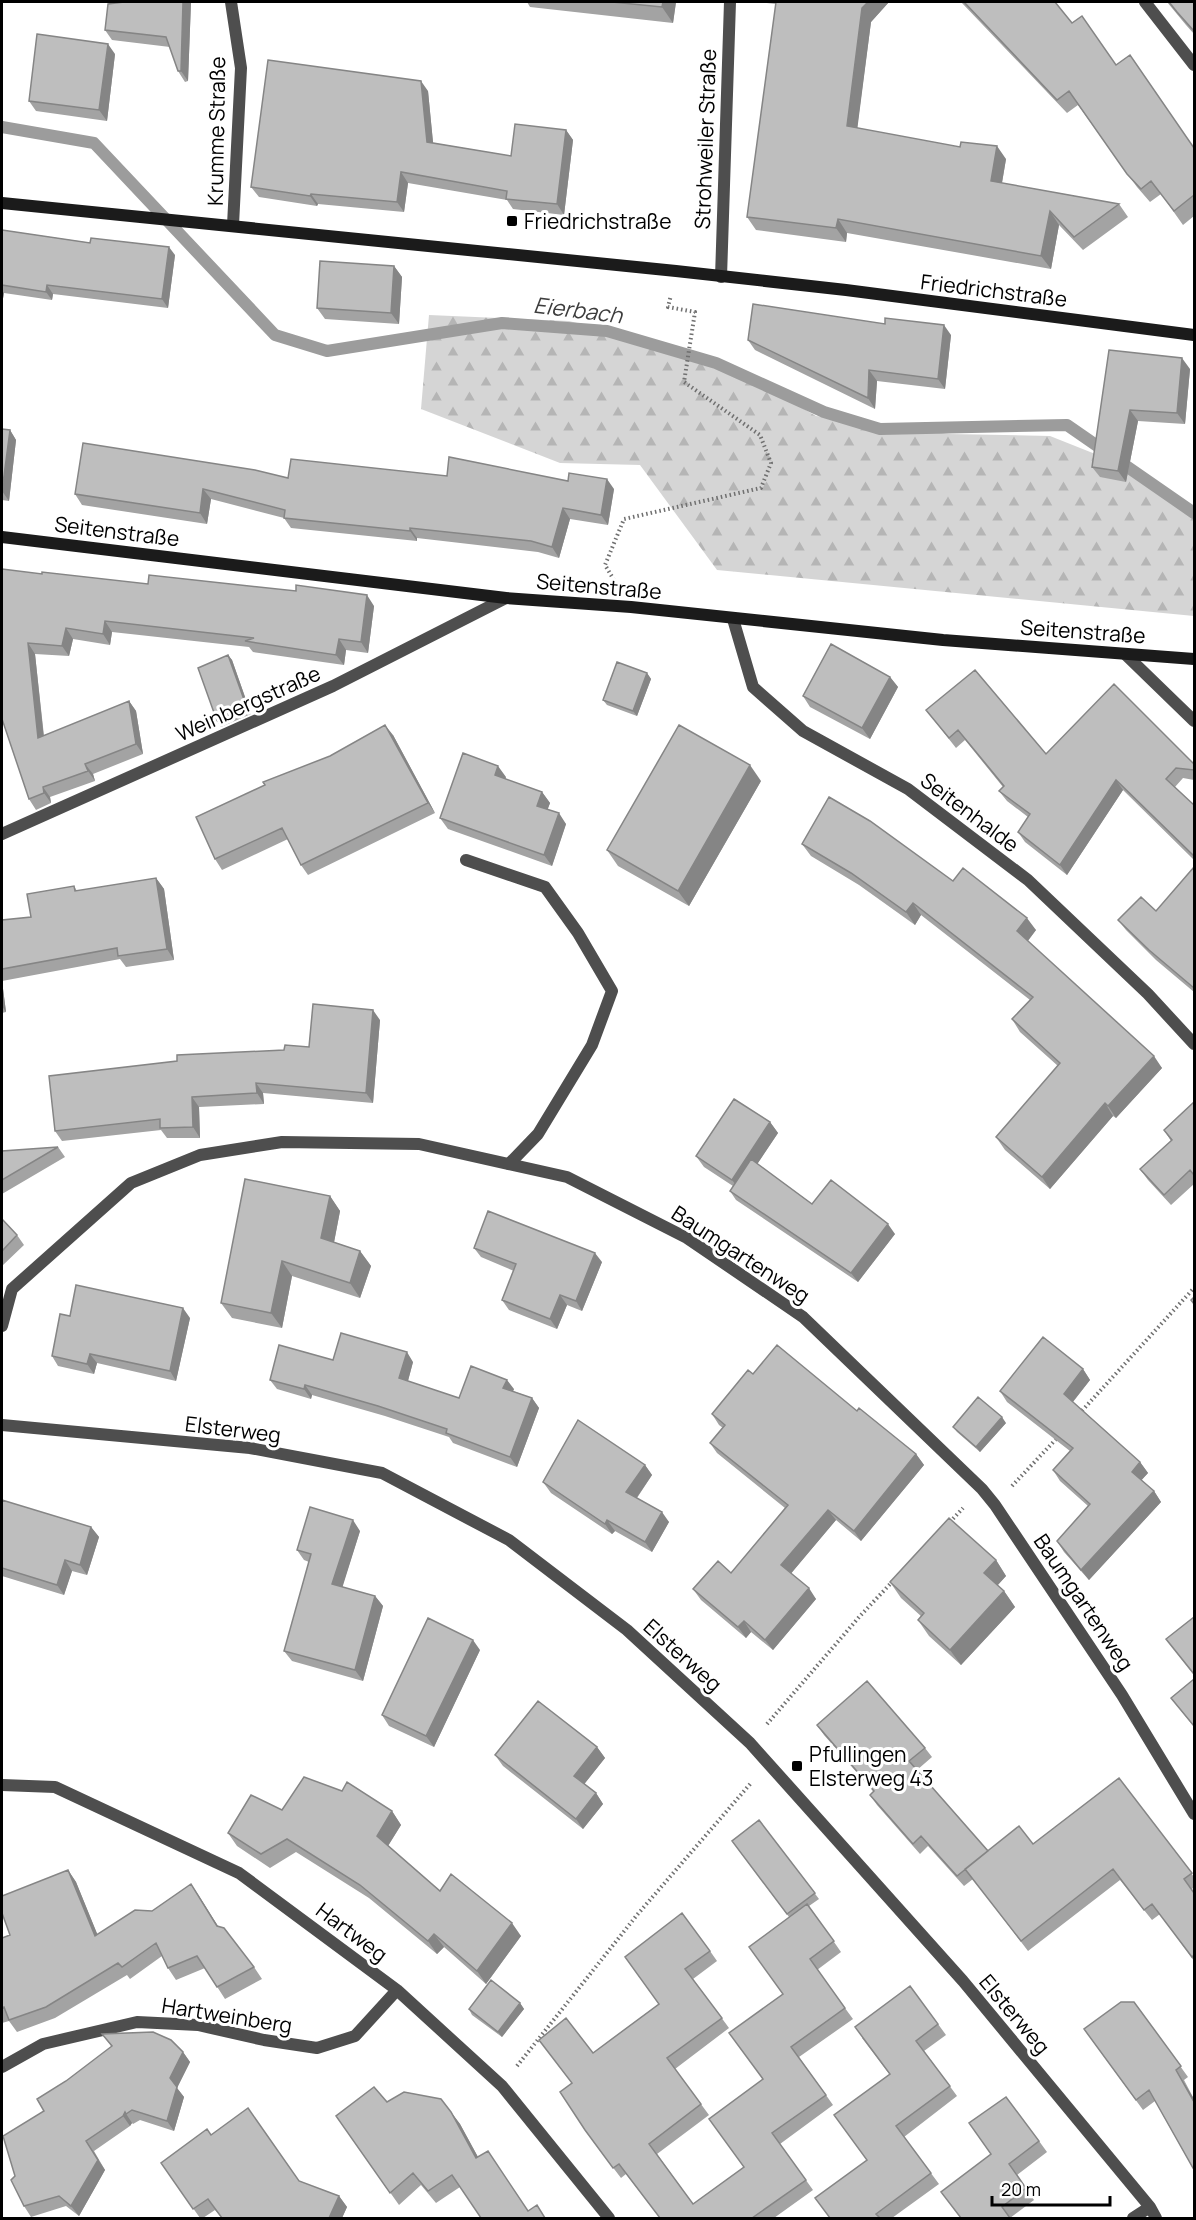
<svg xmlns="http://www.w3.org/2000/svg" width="1196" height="2220" font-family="Manrope,sans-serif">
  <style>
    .forest { fill: url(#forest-firs) }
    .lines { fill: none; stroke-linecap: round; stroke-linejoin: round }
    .stream { stroke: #9c9c9c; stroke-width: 12 }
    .path { stroke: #707070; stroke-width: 4; stroke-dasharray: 1.5 3; stroke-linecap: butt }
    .lane { stroke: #4e4e4e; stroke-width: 12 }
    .street { stroke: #4e4e4e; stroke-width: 12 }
    .secondary { stroke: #1b1b1b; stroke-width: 12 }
    .wall { fill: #a3a3a3 }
    .shaded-wall { fill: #858585 }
    .building { fill: #bebebe; stroke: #858585; stroke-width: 1.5 }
    .poi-dot { fill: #000; stroke: #fff; stroke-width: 2 }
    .labels { text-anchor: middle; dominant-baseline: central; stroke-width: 6; stroke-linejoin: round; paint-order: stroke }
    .street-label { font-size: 21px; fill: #000; stroke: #fff }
    .poi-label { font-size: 21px; fill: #000; stroke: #fff; text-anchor: start }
    .water-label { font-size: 22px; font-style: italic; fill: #3d3d3d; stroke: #fff }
  </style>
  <defs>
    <pattern id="forest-firs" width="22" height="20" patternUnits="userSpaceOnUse" patternTransform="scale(1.5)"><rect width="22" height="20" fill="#d5d5d5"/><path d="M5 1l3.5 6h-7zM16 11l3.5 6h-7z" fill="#b5b5b5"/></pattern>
  </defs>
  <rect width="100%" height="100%" fill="#fff"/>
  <path class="forest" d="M429,315L569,321L716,358L816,416L949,434L1050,436L1133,469L1194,515V616L717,570L640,465L560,463L421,409Z"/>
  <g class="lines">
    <path class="stream" d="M2,127L94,143L275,335L327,351L502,323L607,331L716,363L824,412L880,429L1067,425L1194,513"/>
    <path class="path" d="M614,580L605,565L624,519L761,488L771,463L760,435L684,382L695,312L668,307L671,295
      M1079,1414L1194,1288
      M1012,1486L1058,1437
      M950,1522L963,1508
      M767,1724L860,1616L893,1581
      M517,2066L637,1915L751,1783"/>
    <path class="lane" d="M466,860L545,887L578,933L612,991L592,1045L538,1134L509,1164"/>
    <path class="street" d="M231,2L241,68L233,225
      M1145,2L1194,65
      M721,277L730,2
      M733,619L753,687L803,731L908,789L1028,880L1148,994L1194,1044
      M1125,654L1194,721
      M2,834L333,686L506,598
      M2,1326L12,1289L131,1183L200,1155L282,1142L419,1144L567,1177L687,1238L803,1317L982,1489L995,1505L1122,1695L1194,1814
      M2,1425L250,1448L382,1473L509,1540L627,1630L750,1743L963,1981L1150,2207L1156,2218
      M2,1785L55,1787L239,1873L397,1990L502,2086L609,2218
      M2,2067L43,2044L137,2022L198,2025L264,2040L317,2048L355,2036L397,1990
      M1133,2218L1150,2207"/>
    <path class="secondary" d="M2,203L676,271L846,290L1194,335
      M2,537L506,598L631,607L943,640L1194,659"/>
  </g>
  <path class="wall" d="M191,2L188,81L185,82L178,71L170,47L112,40L105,30Z
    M527,2H676L673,23L530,7Z
    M758,2H889L871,22L857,128L1006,159L1002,183L1119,204L1128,217L1083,250L1059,225L1051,269L847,233L846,242L756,230L747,217L776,4Z
    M961,2H1055L1072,23L1116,65L1194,148V216L1183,225L1161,194L1150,202L1137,187L1078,105L1067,113Z
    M1167,2H1194V34L1186,25Z
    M115,54L107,121L36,111L29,101Z
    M428,91L433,143L511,156L566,130L573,140L564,215L513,209L507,200L408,183L404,212L318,204L317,206L259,197L251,187Z
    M2,230L175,255L168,308L53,294L52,300L4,293L2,304Z
    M394,266L402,277L399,324L325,319L317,308Z
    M951,335L945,389L877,381L875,409L755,350L748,340Z
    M1109,350L1190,369L1185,424L1138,421L1126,482L1100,477L1092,467Z
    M2,429L10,430L16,440L9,501L2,500Z
    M447,476L568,481L614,489L608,525L570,519L559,558L538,552L417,538V541L291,528L284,518L211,499L207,524L82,505L75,494L288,478Z
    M42,574L374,606L368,653L346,650L344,665L253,652L249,647L112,632L110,645L73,639L69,656L35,654L44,736L129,701L136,711L143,754L93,774L95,781L50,797L51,803L36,810L29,799L2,719Z
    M228,655L232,660L251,714L221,727L217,721Z
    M647,673L651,679L637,716L607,705L603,700Z
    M890,677L898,687L870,739L810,707L803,696Z
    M926,710L1046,754L1194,764V780L1183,778L1175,787L1194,805V860L1123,790L1067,875L1025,842L1018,832L1028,817L1007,801L999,791L1003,787L965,740L956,748Z
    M393,735L435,813L308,875L301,865L288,839L222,870L215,859Z
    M506,777L505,779L542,792L550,803L547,810L566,824L552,866L448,829L440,818Z
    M761,781L689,906L618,866L607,850Z
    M802,844L953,881L1036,930L1028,941L1162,1068L1116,1118L1113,1116L1050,1189L1005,1150L996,1137L1058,1066L1020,1032L1012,1019L1030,1000L921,915L915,925L859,885L811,856Z
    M1194,867V992L1156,960L1126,930L1118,920L1156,911Z
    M156,878L164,889L174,960L126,967L120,959L2,981L6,1012L2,1013V920L31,917L74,886L77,891Z
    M380,1020L373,1103L263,1093L264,1104L199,1107L200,1138H167L161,1130L62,1141L55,1131L284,1050L309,1047Z
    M1194,1102V1184L1171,1205L1148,1180L1140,1169L1171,1141L1164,1130Z
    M770,1122L778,1133L757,1164L812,1204L895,1234L858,1282L736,1200L730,1191L733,1186L704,1167L696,1156Z
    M58,1147L65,1157L2,1194V1151Z
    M330,1196L340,1211L334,1242L360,1251L371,1266L360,1298L292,1276L282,1328L232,1318L221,1303Z
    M2,1219L17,1235L24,1245L2,1266Z
    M474,1248L602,1262L582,1311L567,1305L557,1329L509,1310L502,1300L514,1271L481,1257Z
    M190,1318L176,1381L97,1363L94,1374L58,1366L52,1356Z
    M333,1360L413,1362L408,1381L459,1398L514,1389L513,1391L532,1398L539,1408L517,1467L453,1443L449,1437L385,1416L312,1395L311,1399L277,1389L270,1380Z
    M1083,1369L1090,1380L1073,1402L1140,1462L1148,1473L1141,1480L1154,1491L1161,1502L1089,1580L1064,1552L1057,1541L1088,1506L1060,1481L1053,1470L1070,1451L1007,1402L1000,1391Z
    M753,1374L857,1411L916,1454L924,1465L861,1541L836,1520L791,1573L816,1599L773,1650L751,1632L746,1638L701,1600L693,1589L731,1573L785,1508L717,1453L710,1443L723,1428L719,1425L712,1414Z
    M1006,1423L980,1452L957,1432L953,1427Z
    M645,1465L652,1475L637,1498L669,1522L652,1552L615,1531L612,1534L551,1493L543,1482Z
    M2,1501L91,1527L99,1537L87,1575L72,1571L64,1595L2,1576Z
    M360,1531L342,1587L375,1596L383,1606L363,1681L292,1661L284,1651L309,1562L304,1560L297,1550Z
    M996,1560L1006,1576L997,1586L1004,1591L1015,1607L961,1665L929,1636L918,1620L922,1617L901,1598L890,1582Z
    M1194,1617V1675L1166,1639Z
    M480,1650L434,1747L389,1726L382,1715Z
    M1194,1679V1727L1171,1698Z
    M817,1725L925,1748L932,1757L917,1770L988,1851L1033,1844L1119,1778L1194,1877V1887L1192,1889L1194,1893V1961L1160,1914L1152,1920L1120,1880L1028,1951L973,1879L964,1886L928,1846L920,1854L877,1805L870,1795L874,1792L824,1735Z
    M597,1747L605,1758L584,1784L596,1793L603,1804L583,1829L503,1766L495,1755Z
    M282,1810L392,1811L401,1825L388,1846L440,1891L521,1936L486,1984L444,1947L437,1954L369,1898L296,1852L270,1868L237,1846L228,1833Z
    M759,1820L819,1899L809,1906L841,1952L817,1970L853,2019L799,2057L833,2105L780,2144L813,2190L774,2218H660L626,2174L621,2178L592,2140L572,2083L539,2040L593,2053L659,2004L625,1957L710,1951L717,1961L693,1979L729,2028L675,2069L709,2115L657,2154L693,2204L744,2167L782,1994L789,1917L732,1841Z
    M68,1870L76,1882L97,1934L152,1911L191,1884L218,1926L254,1967L262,1979L225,1999L205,1968L176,1980L168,1968L162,1956L130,1979L127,1975L55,2018L17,2032L9,2021L2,2023V1938L10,1935Z
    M1134,2002L1188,2077L1184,2080L1194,2099V2170L1155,2101L1143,2110L1084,2029Z
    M520,2003L524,2009L502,2037L472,2015L469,2009Z
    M938,2024L946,2035L924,2051L957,2096L904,2137L939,2184L892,2218H829L867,2160L890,2075L862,2038Z
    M102,2034L183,2052L190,2062L177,2088L184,2097L174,2131L140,2120L133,2124L132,2123L130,2126L94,2151L105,2170L79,2216L66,2206L31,2217L24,2206L15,2176L44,2111L66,2081L112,2047Z
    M387,2102L451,2112L460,2124L478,2157L528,2211L546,2218L460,2187L436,2203L421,2185L399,2205L336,2116Z
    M211,2135L300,2182L339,2196L347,2207L342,2218H222L215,2210L203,2218H200L161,2163Z
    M1039,2141L1047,2152L1017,2175L1034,2200L1010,2218H961L991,2154Z"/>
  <path class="shaded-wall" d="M183,2H191L188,81L181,71Z
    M663,2H676L673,23L662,7Z
    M868,2H889L871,22L856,139L847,126L862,8Z
    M108,44L115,54L107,121L99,110Z
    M421,81L428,91L434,152L427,142Z
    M566,130L573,140L564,215L557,204Z
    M997,146L1006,159L1000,194L991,181Z
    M401,172L408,183L404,212L397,202Z
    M311,194L318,204L317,206L310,196Z
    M1050,211L1059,225L1051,269L1041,256Z
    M838,219L847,233L846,242L836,228Z
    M169,247L175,255L168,308L162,299Z
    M394,266L402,277L399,324L391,313Z
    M47,285L53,294L52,300L46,292Z
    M2,290L4,293L2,304Z
    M944,325L951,335L945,389L938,379Z
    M1182,358L1190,369L1185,424L1177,413Z
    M869,370L877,381L875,409L868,398Z
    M1130,410L1138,421L1126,482L1118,471Z
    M10,430L16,440L9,501L2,491Z
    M607,479L614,489L608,525L601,515Z
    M203,489L211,499L207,524L200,513Z
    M563,508L570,519L559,558L552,547Z
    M410,528L417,538V541L410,531Z
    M367,595L374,606L368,653L361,642Z
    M105,621L112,632L110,645L103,634Z
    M66,628L73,639L69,656L62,646Z
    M339,639L346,650L344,665L336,655Z
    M28,643L35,654L45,749L38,738Z
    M228,655L232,660L251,714L247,708Z
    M647,673L651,679L637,716L633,711Z
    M890,677L898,687L870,739L862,728Z
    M129,701L136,711L143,754L136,744Z
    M385,725L393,735L435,813L428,803Z
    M85,764L93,774L95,781L88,771Z
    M750,765L761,781L689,906L678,891Z
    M498,766L506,777L503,786L495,775Z
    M1116,780L1123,790L1067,875L1060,865Z
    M43,787L50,797L51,803L44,793Z
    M542,792L550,803L545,817L537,806Z
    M559,813L566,824L552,866L544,855Z
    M156,878L164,889L174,960L167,949Z
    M913,903L921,915L915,925L906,912Z
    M1027,918L1036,930L1026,943L1017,931Z
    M2,981L6,1012L2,1006Z
    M373,1010L380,1020L373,1103L366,1093Z
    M1154,1056L1162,1068L1116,1118L1108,1106Z
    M256,1083L263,1093L264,1104L257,1093Z
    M192,1097L199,1107L200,1138L193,1127Z
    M1105,1103L1113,1116L1050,1189L1042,1177Z
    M770,1122L778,1133L740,1190L732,1180Z
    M330,1196L340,1211L332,1253L321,1238Z
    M888,1224L895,1234L858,1282L851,1273Z
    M360,1251L371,1266L360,1298L350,1283Z
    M595,1253L602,1262L582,1311L576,1301Z
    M282,1261L292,1276L282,1328L271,1313Z
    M560,1295L567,1305L557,1329L550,1319Z
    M183,1308L190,1318L176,1381L170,1371Z
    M407,1352L413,1362L406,1388L399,1378Z
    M90,1354L97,1363L94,1374L87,1364Z
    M1083,1369L1090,1380L1071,1404L1064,1394Z
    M507,1380L514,1389L510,1398L503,1388Z
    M305,1385L312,1395L311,1399L304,1389Z
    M532,1398L539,1408L517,1467L510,1457Z
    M1002,1417L1006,1423L980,1452L976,1447Z
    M916,1454L924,1465L861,1541L854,1531Z
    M1140,1462L1148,1473L1139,1483L1132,1472Z
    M645,1465L652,1475L633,1503L626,1492Z
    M1154,1491L1161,1502L1089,1580L1081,1570Z
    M828,1510L836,1520L789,1576L781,1565Z
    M662,1512L669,1522L652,1552L645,1542Z
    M353,1520L360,1531L340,1595L332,1584Z
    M607,1520L615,1531L612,1534L605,1524Z
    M91,1527L99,1537L87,1575L80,1565Z
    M65,1560L72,1571L64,1595L57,1585Z
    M996,1560L1006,1576L994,1589L984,1573Z
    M809,1588L816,1599L773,1650L765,1640Z
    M1004,1591L1015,1607L961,1665L950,1650Z
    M375,1596L383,1606L363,1681L355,1670Z
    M744,1621L751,1632L746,1638L738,1627Z
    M473,1640L480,1650L434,1747L426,1736Z
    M597,1747L605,1758L582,1787L574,1776Z
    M596,1793L603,1804L583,1829L576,1819Z
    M392,1811L401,1825L386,1849L377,1836Z
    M68,1870L76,1882L103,1948L95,1936Z
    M191,1884L199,1896L225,1938L217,1926Z
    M512,1923L521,1936L486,1984L477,1971Z
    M434,1934L444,1947L437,1954L428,1941Z
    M520,2003L524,2009L502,2037L498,2032Z
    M183,2052L190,2062L177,2088L184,2097L174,2131L167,2121L170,2078Z
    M1176,2070L1194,2099V2102Z
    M125,2112L132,2123L130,2126L123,2116Z
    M451,2112L460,2124L485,2170L476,2158Z
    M86,2141L105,2170L79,2216L71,2206Z
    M339,2196L347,2207L342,2218H329Z"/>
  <path class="building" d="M124,2H183L181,71H178L166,37L105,30L108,4Z
    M612,2H663L662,7Z
    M776,2H868L862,8L847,126L960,147L961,142L997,146L991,181L1119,204L1074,237L1050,211L1041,256L838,219L836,228L747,217Z
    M964,2H1055L1072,23L1082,16L1116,65L1130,55L1194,148V195L1174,211L1151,181L1141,189L1127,174L1069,91L1057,100Z
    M1169,2H1194V31L1177,12Z
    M37,34L108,44L99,110L29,101Z
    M268,60L421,81L427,142L511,156L515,124L566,130L557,204L506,199L507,191L401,172L397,202L311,194L310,196L251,187Z
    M2,230L90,243L91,238L169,247L162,299L47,285L46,292L2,285Z
    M320,261L394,266L391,313L317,308Z
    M753,304L885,324V318L944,325L938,379L869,370L868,398L748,340Z
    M1109,350L1182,358L1177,413L1130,410L1118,471L1092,467Z
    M2,429L10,430L2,491Z
    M83,443L255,470L288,478L291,459L447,476L449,457L568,481L569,473L607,479L601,515L563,508L552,547L531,541L410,528V531L284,518L285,510L203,489L200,513L75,494Z
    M2,569L42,574V572L148,584L149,575L296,591V585L367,595L361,642L339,639L336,655L245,641L254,638L105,621L103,634L66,628L62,646L28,643L38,738L129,701L136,744L85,764L88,771L43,787L44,793L29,799L2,719Z
    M831,644L890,677L862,728L803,696Z
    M228,655L247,708L217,721L198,668Z
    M617,662L647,673L633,711L603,700Z
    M975,670L1046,754L1114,684L1194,764V770L1176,768L1166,779L1194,805V856L1116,780L1060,865L1018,832L1030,814L999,791L1004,786L958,730L949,738L926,710Z
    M385,725L428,803L301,865L282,828L215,859L196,817L265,785L263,782L330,756Z
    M679,725L750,765L678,891L607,850Z
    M463,753L498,766L495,775L542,792L537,806L559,813L544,855L440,818Z
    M829,797L870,821L953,881L963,868L1027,918L1017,931L1154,1056L1108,1106L1105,1103L1042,1177L996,1137L1060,1063L1012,1019L1033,997L913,903L906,912L851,873L802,844Z
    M1194,867V988L1149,950L1118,920L1141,897L1156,911Z
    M156,878L167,949L118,956L117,948L2,969V920L31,917L27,894L74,886L75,891Z
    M313,1004L373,1010L366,1093L256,1083L257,1093L192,1097L193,1127L160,1128V1119L55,1131L49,1076L177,1061V1055L284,1050L285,1045L309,1047Z
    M734,1099L770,1122L732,1180L696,1156Z
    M1194,1102V1175L1190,1170L1164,1195L1140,1169L1172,1140L1164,1130Z
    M58,1147L2,1180V1151Z
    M751,1159L812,1204L831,1180L888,1224L851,1273L730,1191Z
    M245,1179L330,1196L321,1238L360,1251L350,1283L282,1261L271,1313L221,1303Z
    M488,1211L595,1253L576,1301L560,1295L550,1319L502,1300L516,1264L474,1248Z
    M2,1219L17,1235L2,1251Z
    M76,1285L183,1308L170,1371L90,1354L87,1364L52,1356L60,1314L70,1316Z
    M1194,1297V1304L1191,1300Z
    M341,1333L407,1352L399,1378L459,1398L471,1366L507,1380L503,1388L532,1398L510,1457L446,1433L447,1429L378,1406L305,1385L304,1389L270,1380L279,1345L333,1360Z
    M1043,1337L1083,1369L1064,1394L1140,1462L1132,1472L1154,1491L1081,1570L1057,1541L1090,1504L1053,1470L1073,1448L1000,1391Z
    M777,1345L857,1411L859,1408L916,1454L854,1531L828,1510L781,1565L809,1588L765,1640L744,1621L738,1627L693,1589L718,1561L731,1573L788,1505L710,1443L725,1425L712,1414L748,1370L753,1374Z
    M978,1397L1002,1417L976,1447L953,1427Z
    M578,1420L645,1465L626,1492L662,1512L645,1542L607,1520L605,1524L543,1482Z
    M2,1500L91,1527L80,1565L65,1560L57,1585L2,1568Z
    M310,1507L353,1520L332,1584L375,1596L355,1670L284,1651L311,1554L297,1550Z
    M949,1518L996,1560L984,1573L1004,1591L950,1650L918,1620L924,1613L890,1582Z
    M1194,1617V1674L1166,1639Z
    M428,1618L473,1640L426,1736L382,1715Z
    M1194,1679V1726L1171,1698Z
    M867,1681L925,1748L909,1761L988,1851L957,1876L921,1836L913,1844L870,1795L874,1791L817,1725Z
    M538,1701L597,1747L574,1776L596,1793L576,1819L495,1755Z
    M304,1777L342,1791L347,1782L392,1811L377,1836L440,1891L451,1874L512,1923L477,1971L434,1934L428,1941L360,1885L287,1839L261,1854L228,1833L251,1795L282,1810Z
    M1119,1778L1192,1873L1184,1879L1194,1893V1955L1192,1957L1152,1904L1144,1910L1113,1869L1021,1941L965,1869L1019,1826L1033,1844Z
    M759,1820L815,1893L787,1914L732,1841Z
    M68,1870L95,1936L135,1910L152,1911L191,1884L217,1926L224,1928L254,1967L217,1987L197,1956L168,1968L156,1943L122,1967L118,1963L46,2007L9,2020L4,2007L2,2008V1938L10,1935L2,1913V1896Z
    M807,1904L834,1941L810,1959L845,2008L791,2047L826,2095L772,2133L806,2180L752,2218H660L619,2164L613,2168L585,2130L560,2092L572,2083L539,2040L566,2018L593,2053L659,2004L625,1957L682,1913L710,1951L685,1969L722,2018L667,2058L701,2104L649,2144L693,2204L744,2167L709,2119L763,2079L729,2033L783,1994L749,1947Z
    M491,1980L520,2003L498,2032L469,2009Z
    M910,1986L938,2024L916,2041L950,2086L896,2126L931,2173L876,2214L880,2218H830L815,2198L867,2160L834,2115L890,2074L855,2027Z
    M1121,2002H1134L1181,2066L1176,2070L1194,2102V2167L1193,2168L1149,2090L1136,2100L1084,2029Z
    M153,2032L171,2040L183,2052L170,2078L177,2087L167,2121L132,2110L126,2114L125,2112L123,2116L86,2141L98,2160L71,2206L59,2196L24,2206L11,2180L15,2176L3,2136L44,2111L37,2099L66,2081L112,2046L102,2034Z
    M374,2087L387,2102L404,2092L441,2099L451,2112L476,2158L488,2151L528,2211L537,2205L545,2218H481L452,2175L428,2191L413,2173L390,2193L336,2116Z
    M1006,2097L1039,2141L1009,2164L1026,2188L1002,2207L1010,2218H961L941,2192L991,2154L969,2123Z
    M248,2108L299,2181L339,2196L329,2218H222L208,2199L193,2209L161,2163L207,2129L211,2135Z"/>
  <g class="poi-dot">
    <rect x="506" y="215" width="12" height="12" rx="3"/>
    <rect x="791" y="1760" width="12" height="12" rx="3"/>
  </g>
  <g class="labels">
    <g class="street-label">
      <text transform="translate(216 131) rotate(-89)">Krumme Straße</text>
      <text transform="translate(705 139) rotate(-88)">Strohweiler Straße</text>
      <text transform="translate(994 290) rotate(7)">Friedrichstraße</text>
      <text transform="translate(117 531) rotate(7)">Seitenstraße</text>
      <text transform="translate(599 586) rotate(5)">Seitenstraße</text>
      <text transform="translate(1083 631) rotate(4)">Seitenstraße</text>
      <text transform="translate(248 703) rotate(-24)">Weinbergstraße</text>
      <text transform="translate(970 812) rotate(37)">Seitenhalde</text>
      <text transform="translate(741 1254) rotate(33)">Baumgartenweg</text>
      <text transform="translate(233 1429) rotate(7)">Elsterweg</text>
      <text transform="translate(1084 1602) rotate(56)">Baumgartenweg</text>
      <text transform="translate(683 1655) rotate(42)">Elsterweg</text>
      <text transform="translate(352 1932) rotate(37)">Hartweg</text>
      <text transform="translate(1015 2014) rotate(50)">Elsterweg</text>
      <text transform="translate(227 2015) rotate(9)">Hartweinberg</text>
    </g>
    <g class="poi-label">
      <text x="524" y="221">Friedrichstraße</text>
      <text x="809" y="1754">Pfullingen<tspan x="809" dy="24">Elsterweg 43</tspan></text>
    </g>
    <g class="water-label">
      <text transform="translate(578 310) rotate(7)">Eierbach</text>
    </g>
  </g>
  <rect width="1196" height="2220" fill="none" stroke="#000000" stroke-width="6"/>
  <path d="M992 2196v9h118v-9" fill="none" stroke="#000000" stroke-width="3"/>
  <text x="1001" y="2196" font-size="18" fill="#000000" stroke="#ffffff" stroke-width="4.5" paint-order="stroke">20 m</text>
</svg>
